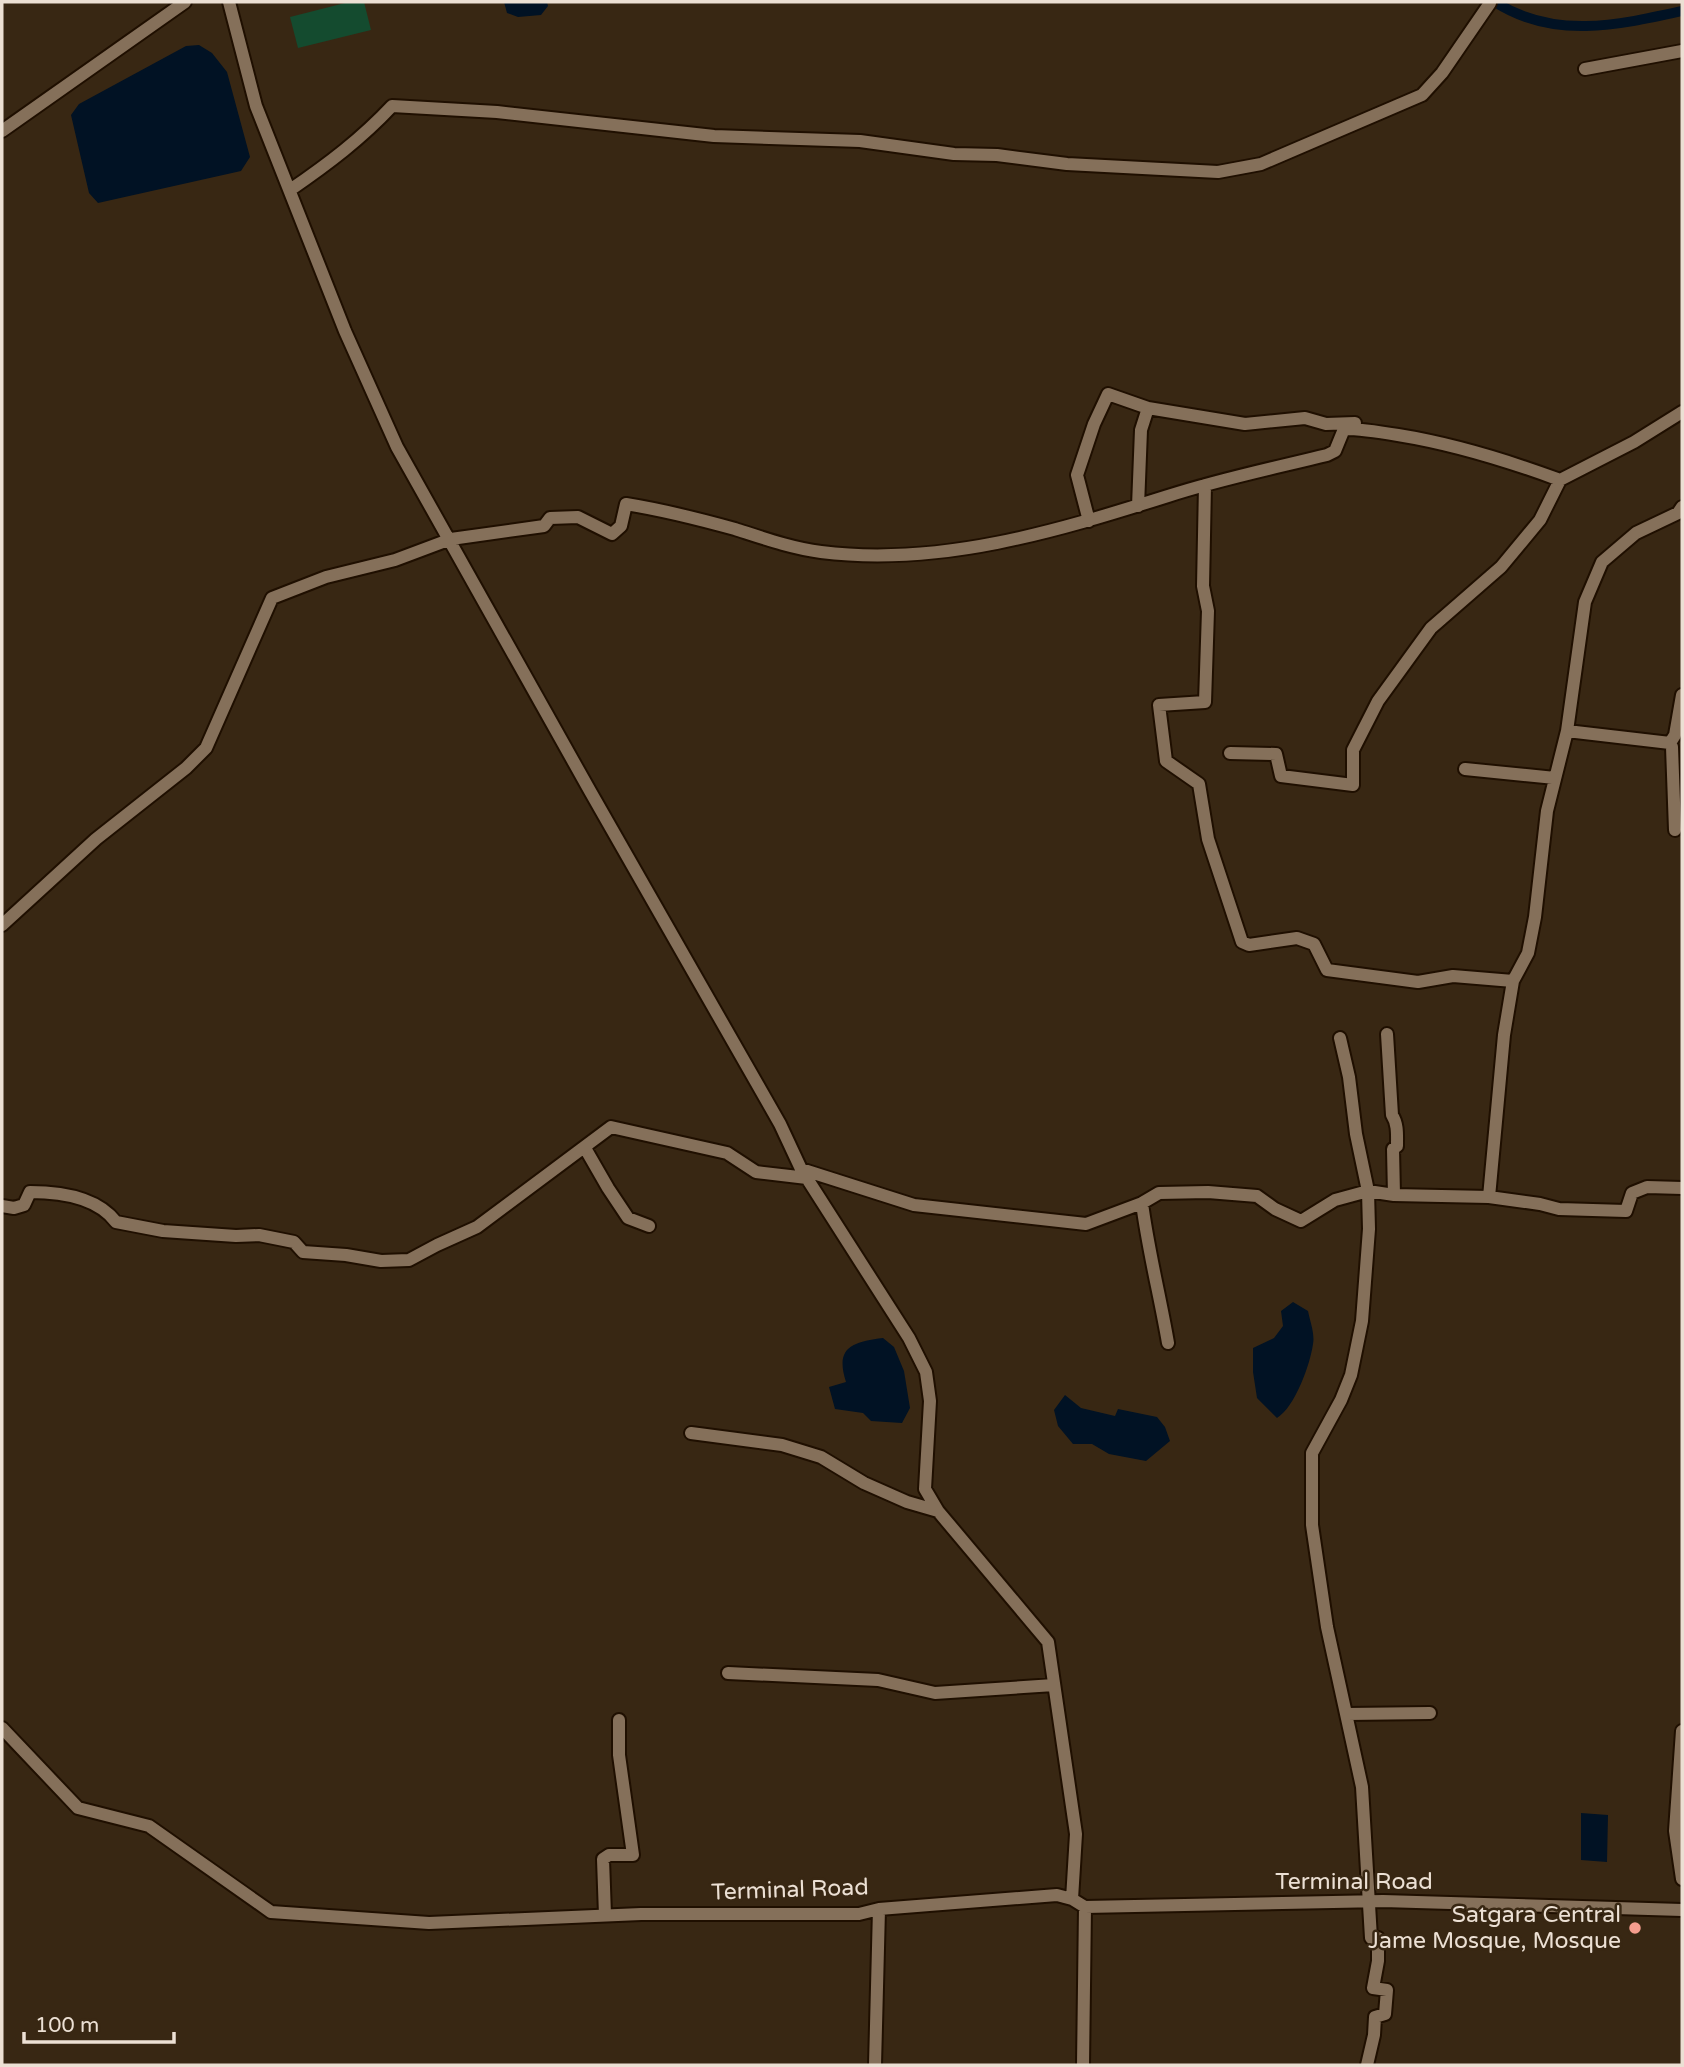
<svg xmlns="http://www.w3.org/2000/svg" width="1684" height="2067" font-family="'Varela Round',sans-serif">
  <style>
    .green { fill: #144b2f }
    .water { fill: #011224 }
    .lines { fill: none; stroke-linecap: round; stroke-linejoin: round }
    .canal { stroke: #011224; stroke-width: 10 }
    .minor-casing { stroke: #1f0f00; stroke-width: 16 }
    .minor { stroke: #85705a; stroke-width: 12 }
    .poi-dot { fill: #f59d8e; stroke: #382713; stroke-width: 2.5 }
    .labels { text-anchor: middle; dominant-baseline: central; stroke-width: 5; stroke-linejoin: round; paint-order: stroke }
    .street-label { font-size: 23px; fill: #ece0d4; stroke: #382713 }
    .poi-label { font-size: 23px; fill: #ece0d4; stroke: #382713; text-anchor: end }
  </style>
  <rect width="100%" height="100%" fill="#382713"/>
  <path class="green" d="M349,2H364L371,30L298,48L290,17Z"/>
  <path class="water" d="M504,2H547L548,6L541,15L518,17L507,13Z
    M199,45L212,53L227,72L250,157L241,171L98,203L89,193L71,115L79,104L186,46Z
    M1293,1302L1308,1311C1310,1321 1315,1334 1313,1344C1310,1365 1295,1407 1277,1418L1257,1398L1253,1372V1348L1274,1338L1283,1326L1281,1311Z
    M883,1338L894,1347L904,1371L910,1408L902,1423L871,1421L863,1413L835,1409L829,1387L846,1382C835,1348 851,1342 883,1338Z
    M1065,1395L1081,1408L1115,1416L1118,1409L1157,1417L1165,1427L1170,1441L1146,1461L1109,1454L1092,1444H1073L1058,1426L1054,1410Z
    M1581,1813L1608,1815L1607,1862L1581,1860Z"/>
  <g class="lines">
    <path class="canal" d="M1495,2C1554,40 1619,25 1682,11"/>
    <g class="minor-casing">
      <path id="minor" d="M229,2L256,106L345,331L397,447L590,791L780,1124L801,1169L909,1338L926,1372L930,1401L925,1489L938,1511L1048,1642L1076,1834L1072,1899
        M1585,69L1682,51
        M2,131L185,2
        M290,190C328,164 361,139 392,106L497,112L714,136L860,141L954,154L997,155L1067,164L1218,172L1261,164L1422,95L1442,73L1490,3
        M1148,408L1245,424L1305,418L1326,424L1355,423
        M1205,485L1203,586L1208,611L1205,702L1159,705L1166,761L1199,784L1208,839L1242,942L1249,945L1297,938L1314,944L1327,970L1418,982L1453,976L1513,981
        M1089,521L1077,475L1094,424L1108,394L1148,408L1141,430L1138,506
        M1567,731L1670,743L1672,747L1675,830
        M1670,743L1675,735L1682,695
        M1230,753L1276,754L1281,776L1353,785V750L1378,701L1431,628L1501,567L1540,520L1560,480L1634,442L1682,412
        M1465,769L1555,778
        M2,925L96,839L186,768L206,748L272,598L326,577L395,560L451,539L544,526L550,518L578,517L612,534L621,526L626,504C663,510 699,519 735,529C763,538 791,548 821,552C940,567 1057,531 1168,496C1220,479 1274,468 1327,455L1335,451L1344,429C1362,429 1380,432 1398,435C1454,444 1506,460 1560,480
        M1387,1034L1392,1115C1398,1124 1397,1135 1397,1146L1393,1149L1394,1195
        M1340,1038L1349,1077L1356,1134L1368,1191L1369,1229L1362,1321L1351,1375L1341,1400L1312,1453V1525L1327,1627L1362,1787L1371,1938H1378V1961L1373,1988L1387,1990L1385,2014L1375,2017L1374,2035L1367,2065
        M585,1148L608,1188L628,1218L649,1226
        M801,1169L914,1205L1086,1224L1142,1203L1159,1193L1208,1192L1257,1196L1275,1209L1301,1221L1335,1200L1368,1191L1394,1195L1489,1197L1540,1204L1559,1209L1626,1211L1632,1193L1647,1187L1682,1188
        M1489,1197L1504,1035L1513,981L1528,953L1535,917L1547,811L1567,731L1585,602L1602,562L1636,533L1678,513L1682,507
        M1142,1203C1148,1250 1160,1296 1168,1343
        M2,1206L14,1208L24,1205L30,1192C60,1192 97,1197 116,1222L163,1231L236,1236L259,1235L294,1242L303,1252L346,1255L381,1261L409,1260L437,1245L477,1227L611,1127L727,1153L756,1172L807,1178
        M691,1433L782,1445L821,1457L864,1483L907,1502L938,1511
        M728,1673L878,1680L935,1693L1054,1685
        M1347,1714L1430,1713
        M2,1728L78,1808L149,1826L271,1912L429,1923L641,1914H859L879,1909L1057,1895L1072,1899L1085,1907L1383,1901L1682,1910
        M1682,1731L1675,1831L1682,1879
        M605,1915L603,1859L609,1855H633L619,1755V1720
        M875,2065L879,1909
        M1083,2065L1085,1907"/>
    </g>
    <use href="#minor" class="minor"/>
  </g>
  <circle class="poi-dot" cx="1635" cy="1928" r="7"/>
  <g class="labels">
    <g class="street-label">
      <text x="1354" y="1882">Terminal Road</text>
      <text transform="translate(790 1890) rotate(-2)">Terminal Road</text>
    </g>
    <g class="poi-label">
      <text x="1621" y="1915">Satgara Central<tspan x="1621" dy="26">Jame Mosque, Mosque</tspan></text>
    </g>
  </g>
  <rect width="1684" height="2067" fill="none" stroke="#ece0d4" stroke-width="7"/>
  <path d="M24 2032v10h150v-10" fill="none" stroke="#ece0d4" stroke-width="3.5"/>
  <text x="35" y="2032" font-size="21" fill="#ece0d4" stroke="#382713" stroke-width="5" paint-order="stroke">100 m</text>
</svg>
